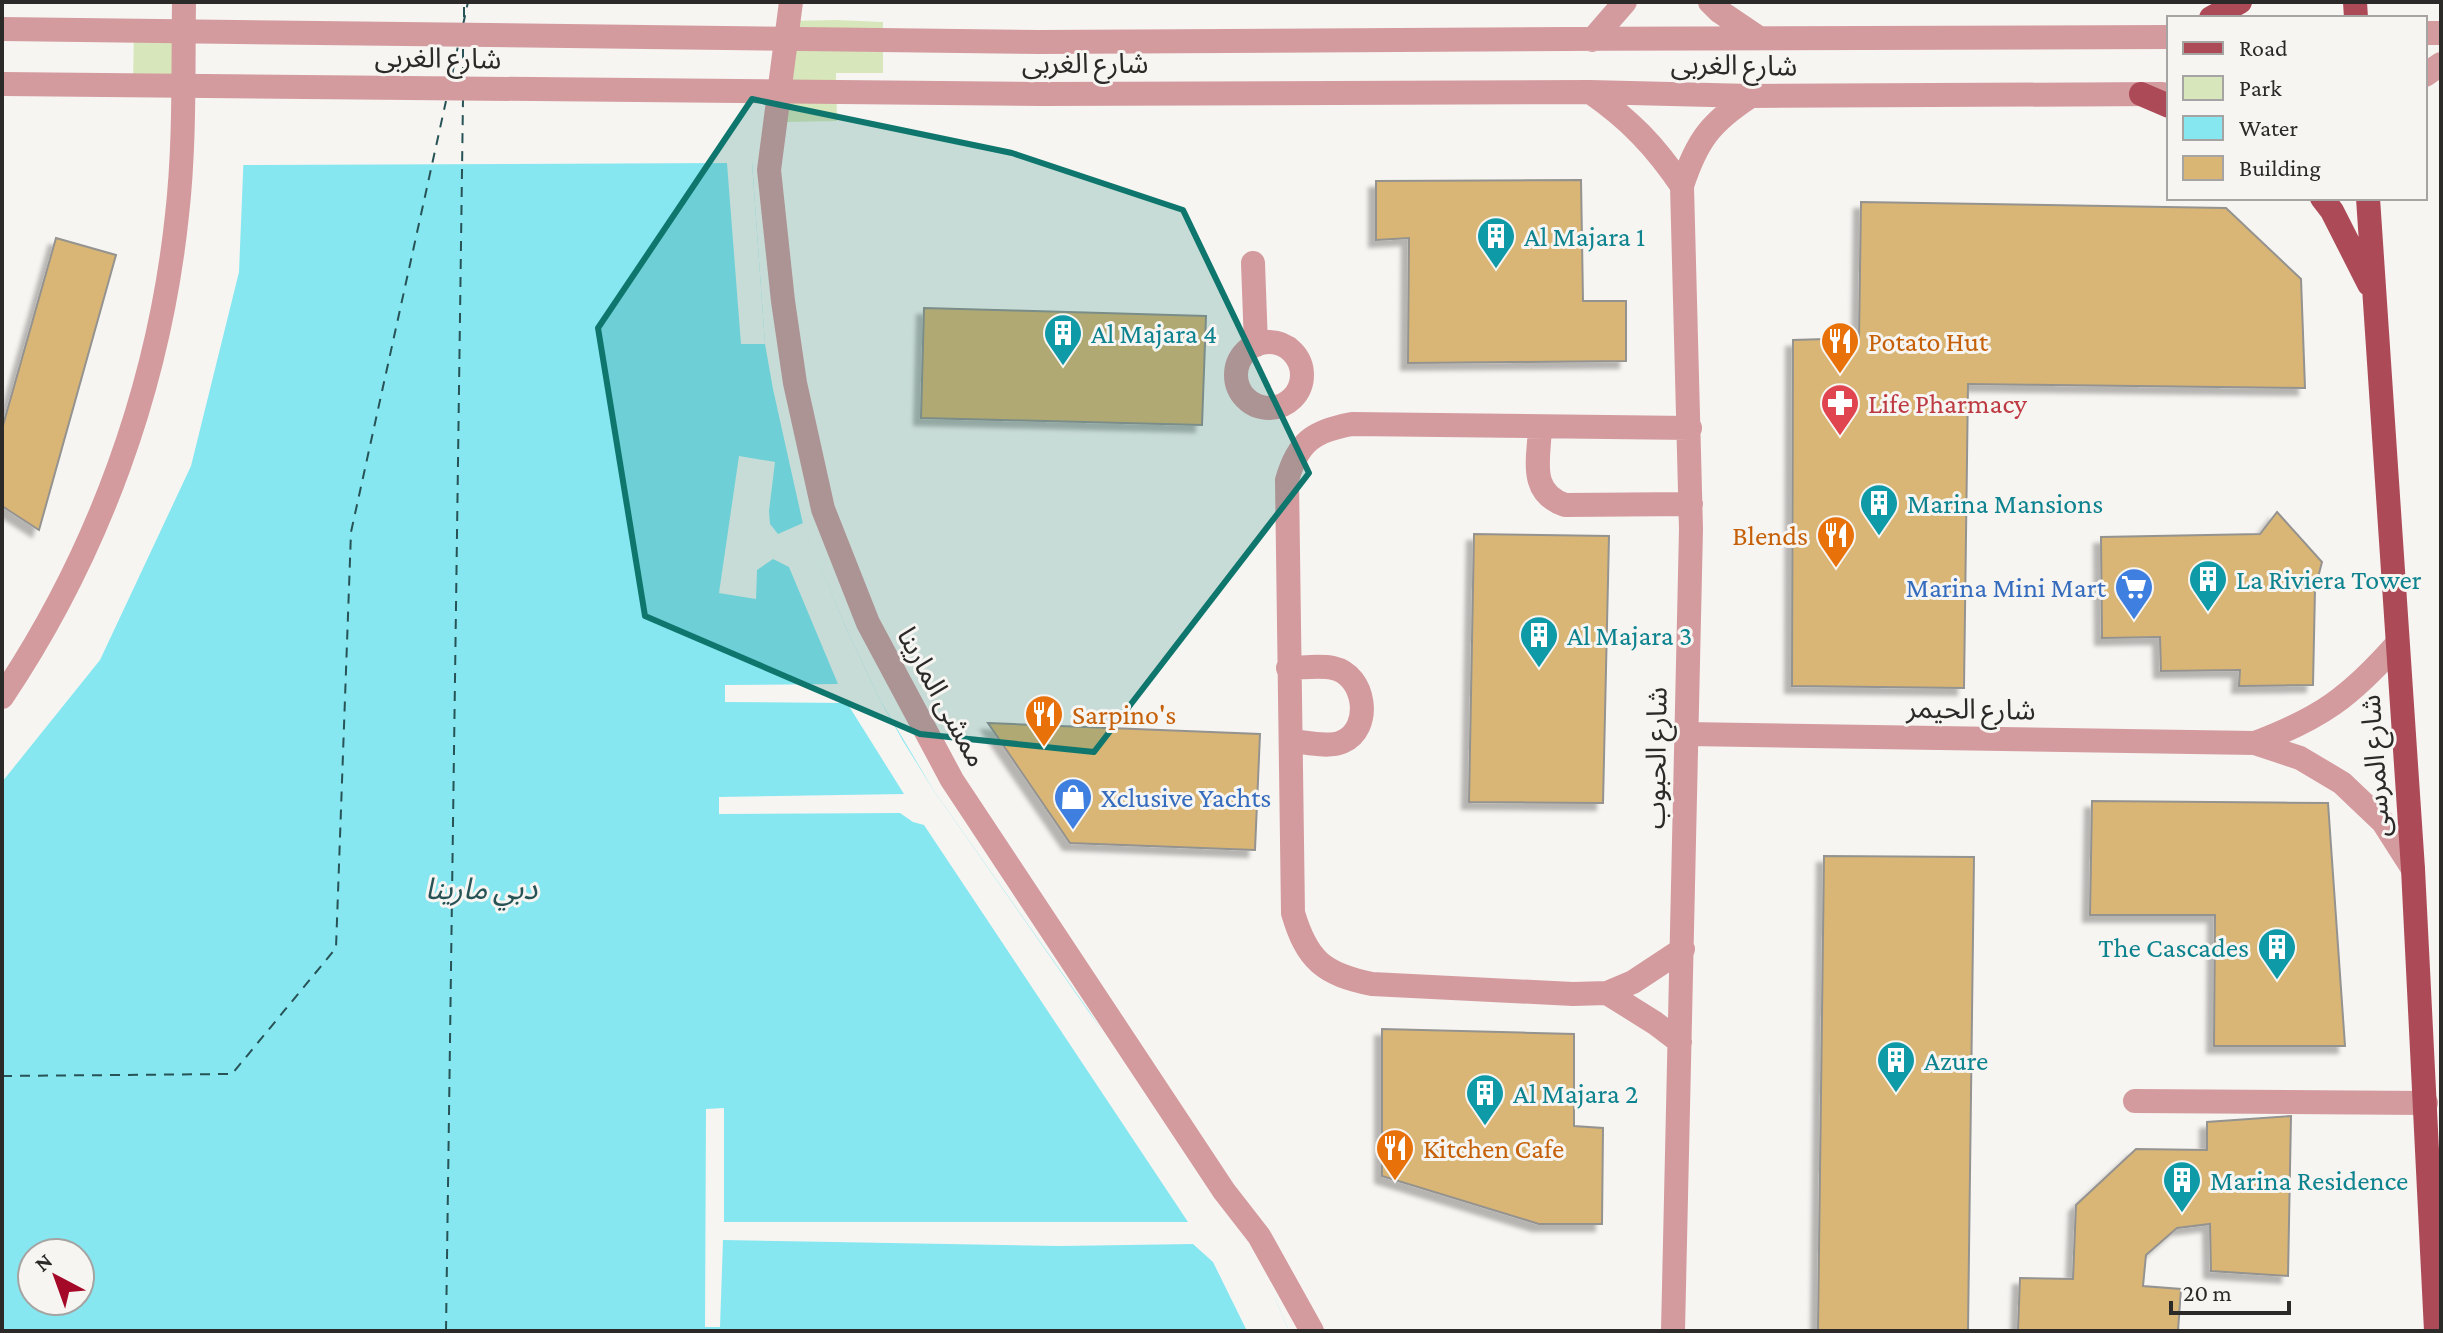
<svg xmlns="http://www.w3.org/2000/svg" width="2443" height="1333" font-family="'Crimson Pro','Noto Sans Arabic',serif">
  <style>
    .green { fill: #d7e7bb }
    .water { fill: #86e7f0; fill-rule: evenodd }
    .pier { fill: #f7f5f2 }
    .lines { fill: none; stroke-linecap: round; stroke-linejoin: round }
    .ferry { stroke: #275357; stroke-width: 2; stroke-dasharray: 10 8; stroke-linecap: butt }
    .building { fill: #d9b674; stroke: #959390; stroke-width: 2; filter: url(#shadow) }
    .minor { stroke: #d49b9f; stroke-width: 24 }
    .major { stroke: #ad4a58; stroke-width: 24 }
    .minor-bridge { stroke: #d49b9f; stroke-width: 24 }
    .marked { fill: #0f766e; fill-opacity: 0.2; stroke: #0f766e; stroke-width: 6; stroke-linejoin: round }
    .labels { text-anchor: middle; dominant-baseline: central; stroke-width: 6; stroke-linejoin: round; paint-order: stroke }
    .street-label { font-size: 28px; fill: #2b2a29; stroke: #f7f5f2 }
    .culture-label { font-size: 28px; fill: #0d838f; stroke: #f7f5f2; text-anchor: start }
    .food-label { font-size: 28px; fill: #c56008; stroke: #f7f5f2; text-anchor: start }
    .health-label { font-size: 28px; fill: #be3a42; stroke: #f7f5f2; text-anchor: start }
    .shop-label { font-size: 28px; fill: #366cbe; stroke: #f7f5f2; text-anchor: end }
    .water-label { font-size: 30px; font-style: italic; fill: #275357; stroke: #f7f5f2 }
  </style>
  <defs>
    <filter id="shadow"><feDropShadow dx="-7" dy="7" stdDeviation="2" flood-color="#0004"/></filter>
  </defs>
  <rect width="100%" height="100%" fill="#f7f5f2"/>
  <path class="green" d="M836,20L883,22V73H836L837,121L787,122V21Z
    M134,30H191L190,82L133,81Z"/>
  <path class="water" d="M250,2L752,162L765,344L773,389L803,524L845,626L880,700L934,791L1089,1011L1276,1301L1289,1331H2V782L100,660L191,466L239,272ZM32,1253H80V1301H32Z"/>
  <path class="pier" d="M246,2H767L756,162L752,163L765,344H741L727,163L240,165Z
    M739,456L775,462L769,511L770,524L778,534L803,523L845,626L880,700L903,741L934,791L1225,1206L1276,1301L1289,1331H1247L1213,1262L1193,1244L1060,1246L723,1240L720,1327H705L706,1109L724,1108V1222H1188L924,825L913,822L900,813L719,814V797L904,794L847,703L725,702V685L838,684L789,567L773,559L757,570L756,599L719,593Z"/>
  <g class="lines">
    <path class="ferry" d="M464,17V2
      M463,25L468,2
      M452,75L458,46
      M463,77V47
      M2,1076L232,1074L336,948L351,532L446,101
      M446,1331L463,99"/>
  </g>
  <path class="building" d="M1581,180L1583,301H1626V361L1408,363L1409,238L1376,240V181Z
    M1861,202L2226,208L2301,279L2305,388L1968,384L1964,688L1792,686L1793,340L1859,338Z
    M56,238L116,255L39,530L2,506V429Z
    M924,308L1206,316L1202,425L921,418Z
    M2277,512L2322,562L2315,589L2313,685L2239,686L2240,670L2161,671L2160,637L2102,638L2101,537L2260,534Z
    M1474,534L1609,536L1603,803L1469,802Z
    M988,723L1260,734L1255,850L1070,843Z
    M2092,801L2328,803L2345,1046H2214L2215,915H2090Z
    M1824,856L1974,857L1968,1331H1818Z
    M1382,1029L1574,1034V1126L1603,1128L1602,1224H1539L1382,1176Z
    M2291,1116L2288,1276L2211,1271L2210,1224L2177,1228L2146,1255L2143,1286L2181,1289L2178,1331H2018L2020,1278L2073,1279L2076,1205L2136,1149L2207,1150V1122Z"/>
  <g class="lines">
    <path class="minor" d="M791,2L769,170L783,301L795,383L823,509L868,623L952,780L1224,1191L1259,1236L1312,1331
      M1710,2L1719,11L1756,36
      M2425,33H2441
      M1592,40L1625,2
      M1039,42C1416,41 1792,36 2169,37
      M2425,75L2441,64
      M1590,92C1630,120 1655,146 1682,186
      M1041,94L1590,92L1751,96L2162,94
      M1253,263L1256,345
      M1236 375a33 33 0 1 1 66 0a33 33 0 1 1-66 0Z
      M1540,427C1539,459 1528,492 1565,505L1691,504
      M1288,668C1302,668 1319,665 1333,668C1366,675 1373,729 1342,742C1328,748 1305,742 1291,741
      M2,697C98,554 159,387 177,215C185,145 183,73 184,2
      M1687,734L2255,743L2300,758L2342,783L2383,822L2413,869
      M2255,743C2321,718 2350,697 2397,644
      M1683,949L1633,982L1607,993L1573,994L1372,984C1323,974 1307,960 1293,913L1287,480C1298,442 1313,431 1352,424L1690,428
      M1607,993L1655,1023L1680,1042
      M2135,1101L2426,1103
      M1673,1331L1691,529L1682,186C1697,140 1711,122 1751,96"/>
    <path class="major" d="M2355,2L2356,18
      M2211,18L2240,2
      M2141,94L2169,106
      M2322,198L2332,211L2369,284
      M2368,198L2413,869L2436,1331"/>
    <path class="minor-bridge" d="M2,29L1039,42
      M2,84L1041,94"/>
  </g>
  <path class="marked" d="M752,99L1012,153L1183,210L1309,473L1094,752L920,734L645,616L598,328Z"/>
  <defs>
    <g id="building-pin" transform="scale(2)"><path d="M0 17L-7.5 6A9.5 9.5 0 1 1 7.5 6Z" fill="#0f9aa8" stroke="#f7f5f2"/><path d="M-4-6H4V6H1V3H-1V6H-4ZM-2.5-4.3h1.7v1.8h-1.7ZM.8-4.3h1.7v1.8H.8ZM-2.5-1h1.7V.8h-1.7ZM.8-1h1.7V.8H.8Z" fill="#fff"/></g>
    <g id="restaurant-pin" transform="scale(2)"><path d="M0 17L-7.5 6A9.5 9.5 0 1 1 7.5 6Z" fill="#e8710a" stroke="#f7f5f2"/><path d="M-5-6h1v4h1v-4h1v4h1v-4h1v5L-1.5 .5V6h-2V.5L-5-1ZM5-6V6H3V1.5H1.5Q1.5-4 5-6Z" fill="#fff"/></g>
    <g id="pharmacy-pin" transform="scale(2)"><path d="M0 17L-7.5 6A9.5 9.5 0 1 1 7.5 6Z" fill="#e0444e" stroke="#f7f5f2"/><path d="M-2-6h4v4h4v4h-4v4h-4v-4h-4v-4h4Z" fill="#fff"/></g>
    <g id="supermarket-pin" transform="scale(2)"><path d="M0 17L-7.5 6A9.5 9.5 0 1 1 7.5 6Z" fill="#3f7fe0" stroke="#f7f5f2"/><path d="M-6-5.5h2.5l.6 2H6L4.5 2H-2.5L-4.4-4H-6ZM-1.5 3.2a1.3 1.3 0 1 0 .1 0ZM3 3.2a1.3 1.3 0 1 0 .1 0Z" fill="#fff"/></g>
    <g id="shop-pin" transform="scale(2)"><path d="M0 17L-7.5 6A9.5 9.5 0 1 1 7.5 6Z" fill="#3f7fe0" stroke="#f7f5f2"/><path d="M-5-2.5h2.3a2.7 3.5 0 0 1 5.4 0H5L5.5 6h-11ZM-1.5-2.5h3a1.5 2.3 0 0 0-3 0Z" fill="#fff"/></g>
  </defs>
  <g fill-rule="evenodd">
    <use href="#building-pin" x="1496" y="236"/>
    <use href="#building-pin" x="1063" y="333"/>
    <use href="#restaurant-pin" x="1840" y="341"/>
    <use href="#pharmacy-pin" x="1840" y="403"/>
    <use href="#building-pin" x="1879" y="503"/>
    <use href="#restaurant-pin" x="1836" y="535"/>
    <use href="#building-pin" x="2208" y="579"/>
    <use href="#supermarket-pin" x="2134" y="587"/>
    <use href="#building-pin" x="1539" y="635"/>
    <use href="#restaurant-pin" x="1044" y="714"/>
    <use href="#shop-pin" x="1073" y="797"/>
    <use href="#building-pin" x="2277" y="947"/>
    <use href="#building-pin" x="1896" y="1060"/>
    <use href="#building-pin" x="1485" y="1093"/>
    <use href="#restaurant-pin" x="1395" y="1148"/>
    <use href="#building-pin" x="2182" y="1180"/>
  </g>
  <g class="labels">
    <g class="street-label">
      <text transform="translate(438 58) rotate(1)">شارع الغربى</text>
      <text x="1085" y="63">شارع الغربى</text>
      <text transform="translate(1734 65) rotate(1)">شارع الغربى</text>
      <text transform="translate(942 697) rotate(61)">ممشى المارينا</text>
      <text transform="translate(1971 709) rotate(1)">شارع الحيمر</text>
      <text transform="translate(1656 758) rotate(-89)">شارع الحبوب</text>
      <text transform="translate(2375 766) rotate(-94)">شارع المرسى</text>
    </g>
    <g class="culture-label">
      <text x="1524" y="236">Al Majara 1</text>
      <text x="1091" y="333">Al Majara 4</text>
      <text x="1907" y="503">Marina Mansions</text>
      <text x="2236" y="579">La Riviera Tower</text>
      <text x="1567" y="635">Al Majara 3</text>
      <text x="2249" y="947" text-anchor="end">The Cascades</text>
      <text x="1924" y="1060">Azure</text>
      <text x="1513" y="1093">Al Majara 2</text>
      <text x="2210" y="1180">Marina Residence</text>
    </g>
    <g class="food-label">
      <text x="1868" y="341">Potato Hut</text>
      <text x="1808" y="535" text-anchor="end">Blends</text>
      <text x="1072" y="714">Sarpino's</text>
      <text x="1423" y="1148">Kitchen Cafe</text>
    </g>
    <g class="health-label">
      <text x="1868" y="403">Life Pharmacy</text>
    </g>
    <g class="shop-label">
      <text x="2106" y="587">Marina Mini Mart</text>
      <text x="1101" y="797" text-anchor="start">Xclusive Yachts</text>
    </g>
    <g class="water-label">
      <text x="481" y="888">دبي مارينا</text>
    </g>
  </g>
  <rect width="2443" height="1333" fill="none" stroke="#2b2a29" stroke-width="8"/>
  <rect x="2167" y="16" width="260" height="184" fill="#f7f5f2" stroke="#a5a4a2" stroke-width="2"/>
  <rect x="2183" y="42" width="40" height="12" fill="#ad4a58" stroke="#a5a4a2" stroke-width="2"/>
  <text x="2239" y="56" font-size="24" fill="#2b2a29">Road</text>
  <rect x="2183" y="76" width="40" height="24" fill="#d7e7bb" stroke="#a5a4a2" stroke-width="2"/>
  <text x="2239" y="96" font-size="24" fill="#2b2a29">Park</text>
  <rect x="2183" y="116" width="40" height="24" fill="#86e7f0" stroke="#a5a4a2" stroke-width="2"/>
  <text x="2239" y="136" font-size="24" fill="#2b2a29">Water</text>
  <rect x="2183" y="156" width="40" height="24" fill="#d9b674" stroke="#a5a4a2" stroke-width="2"/>
  <text x="2239" y="176" font-size="24" fill="#2b2a29">Building</text>
  <g transform="translate(56 1277) rotate(319)"><circle r="38" fill="#f7f5f2" stroke="#a5a4a2" stroke-width="2"/>
  <path d="M0-6L14 30L0 20L-14 30Z" fill="#a50928"/>
  <text y="-12" font-size="22" font-weight="bold" text-anchor="middle" fill="#2b2a29">N</text>
  </g>
  <path d="M2171 1301v12h118v-12" fill="none" stroke="#2b2a29" stroke-width="4"/>
  <text x="2183" y="1301" font-size="24" fill="#2b2a29" stroke="#f7f5f2" stroke-width="6" paint-order="stroke">20 m</text>
</svg>
